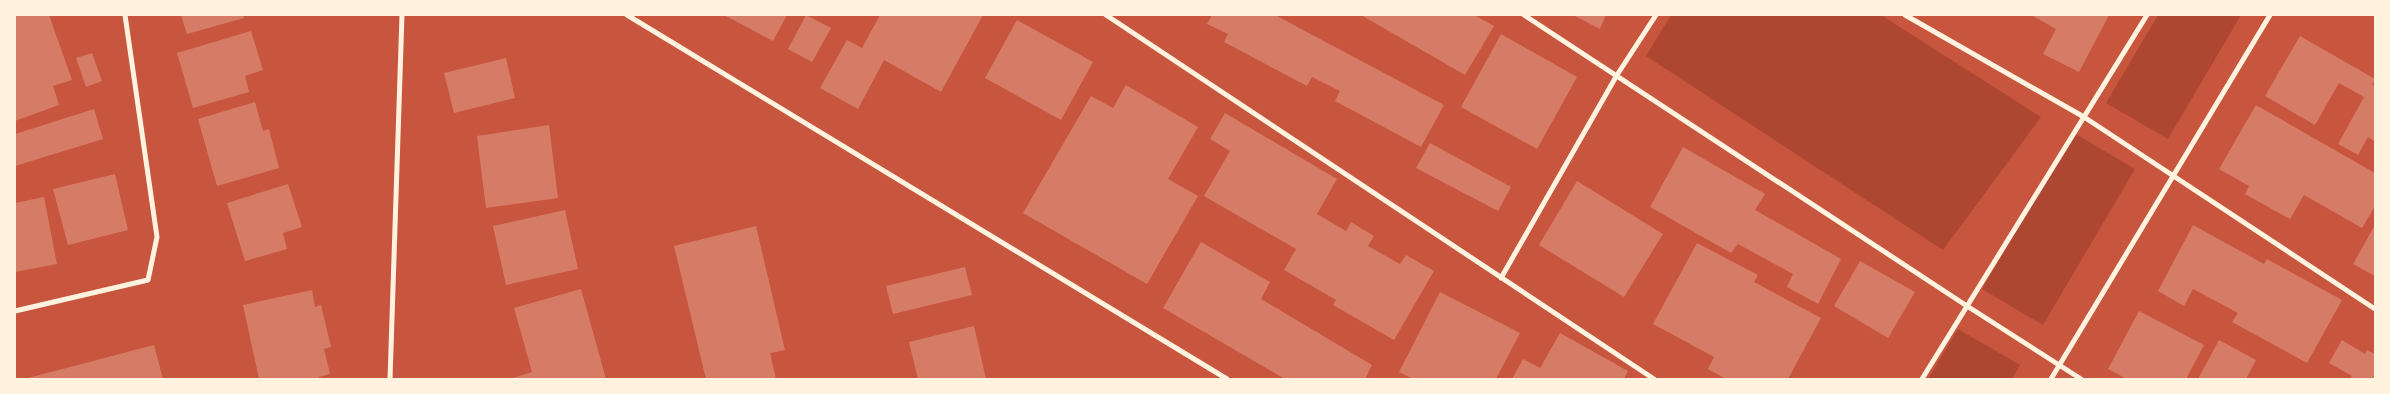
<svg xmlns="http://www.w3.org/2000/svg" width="2390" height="394" font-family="Karla,sans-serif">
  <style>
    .green { fill: #ae4732 }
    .building { fill: #d67c66 }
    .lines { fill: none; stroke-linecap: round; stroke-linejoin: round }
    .minor { stroke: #fff3e0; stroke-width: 5 }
  </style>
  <rect width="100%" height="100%" fill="#c8553d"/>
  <path class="green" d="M1671,15H1881L2041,117L1943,250L1646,56Z
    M2158,15H2241L2168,139L2106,103Z
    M2074,133L2135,169L2043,325L1982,289Z
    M1958,329L2020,365L2012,379H1928Z"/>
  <path class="building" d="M15,15H49L72,80L53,86L59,105L15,121Z
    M181,15H243L244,18L187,34Z
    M724,15H787L773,41Z
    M806,15L831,28L812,62L788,49Z
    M880,15H983L941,92L884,60L858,109L820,88L847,40L862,48Z
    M1212,15H1275L1444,105L1421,147L1335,101L1340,91L1312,77L1307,86L1224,42L1228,34L1207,24Z
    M1361,15H1474L1494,26L1465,75Z
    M1573,15H1606L1600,29Z
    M2031,15H2109L2079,72L2043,54L2056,29Z
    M1017,20L1093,62L1061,120L985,78Z
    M251,31L263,70L245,76L249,92L193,108L177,53Z
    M1501,34L1577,77L1537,149L1461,107Z
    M2300,36L2375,79L2372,85L2375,86V142L2368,137L2358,155L2338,144L2364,97L2339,83L2315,125L2265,96Z
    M92,53L102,81L86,87L76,58Z
    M506,58L515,98L454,113L444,73Z
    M1126,85L1198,127L1168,179L1198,196L1147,284L1023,213L1091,96L1113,108Z
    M255,102L263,131L269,129L279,168L217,186L198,119Z
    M2256,105L2375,173V206L2362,228L2304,195L2290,219L2245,194L2249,186L2219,169Z
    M94,109L103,139L15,166V134Z
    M1225,113L1337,179L1317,214L1346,231L1351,222L1374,236L1368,246L1400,264L1406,255L1434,271L1394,340L1333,305L1336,300L1284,270L1296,249L1204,196L1230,151L1210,139Z
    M549,125L558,198L486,208L477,136Z
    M1430,143L1511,187L1498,211L1416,168Z
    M1683,147L1765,194L1755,210L1841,259L1818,304L1787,287L1793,274L1738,244L1731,253L1650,207Z
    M115,174L128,230L68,245L53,189Z
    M1577,181L1663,234L1624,297L1539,245Z
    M288,184L302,227L283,233L287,249L245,261L227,203Z
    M44,197L57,264L15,272V203Z
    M565,210L578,269L506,285L493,226Z
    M2193,225L2264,264L2267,259L2342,300L2307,363L2232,322L2238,313L2193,289L2184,306L2158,291Z
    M2375,225V276L2353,264Z
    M756,226L785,350L770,353L776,379H706L674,246Z
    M1201,242L1270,282L1261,299L1372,365L1365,379H1285L1163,308Z
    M1697,243L1758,275L1754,282L1821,318L1788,379H1726L1708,369L1714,357L1653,324Z
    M1860,261L1915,292L1888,338L1834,306Z
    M965,267L972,295L893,314L886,286Z
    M581,289L606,379H510L532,372L514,308Z
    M312,290L315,307L321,305L331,347L324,349L330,374L319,377L320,379H259L243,305Z
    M1440,292L1520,333L1496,379H1413L1399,372Z
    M2139,311L2204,345L2186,379H2127L2108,369Z
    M974,326L986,379H918L909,342Z
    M1560,333L1628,371L1624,379H1512L1523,359L1540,368Z
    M2219,340L2256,360L2246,379H2198Z
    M2342,340L2365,354L2367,350L2375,354V379H2350L2352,376L2329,363Z
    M154,345L163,379H28V378Z"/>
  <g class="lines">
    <path class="minor" d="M627,15L1227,379
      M1106,15L1654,379
      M1524,15L1967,306L2081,379
      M1905,15L2084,117L2375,309
      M1501,278L1617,75L1656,15
      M15,311L148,280L157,237L125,15
      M390,379L402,15
      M1922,379L2147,15
      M2051,379L2270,15"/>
  </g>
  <rect width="2390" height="394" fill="none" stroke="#fff3e0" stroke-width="32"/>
</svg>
